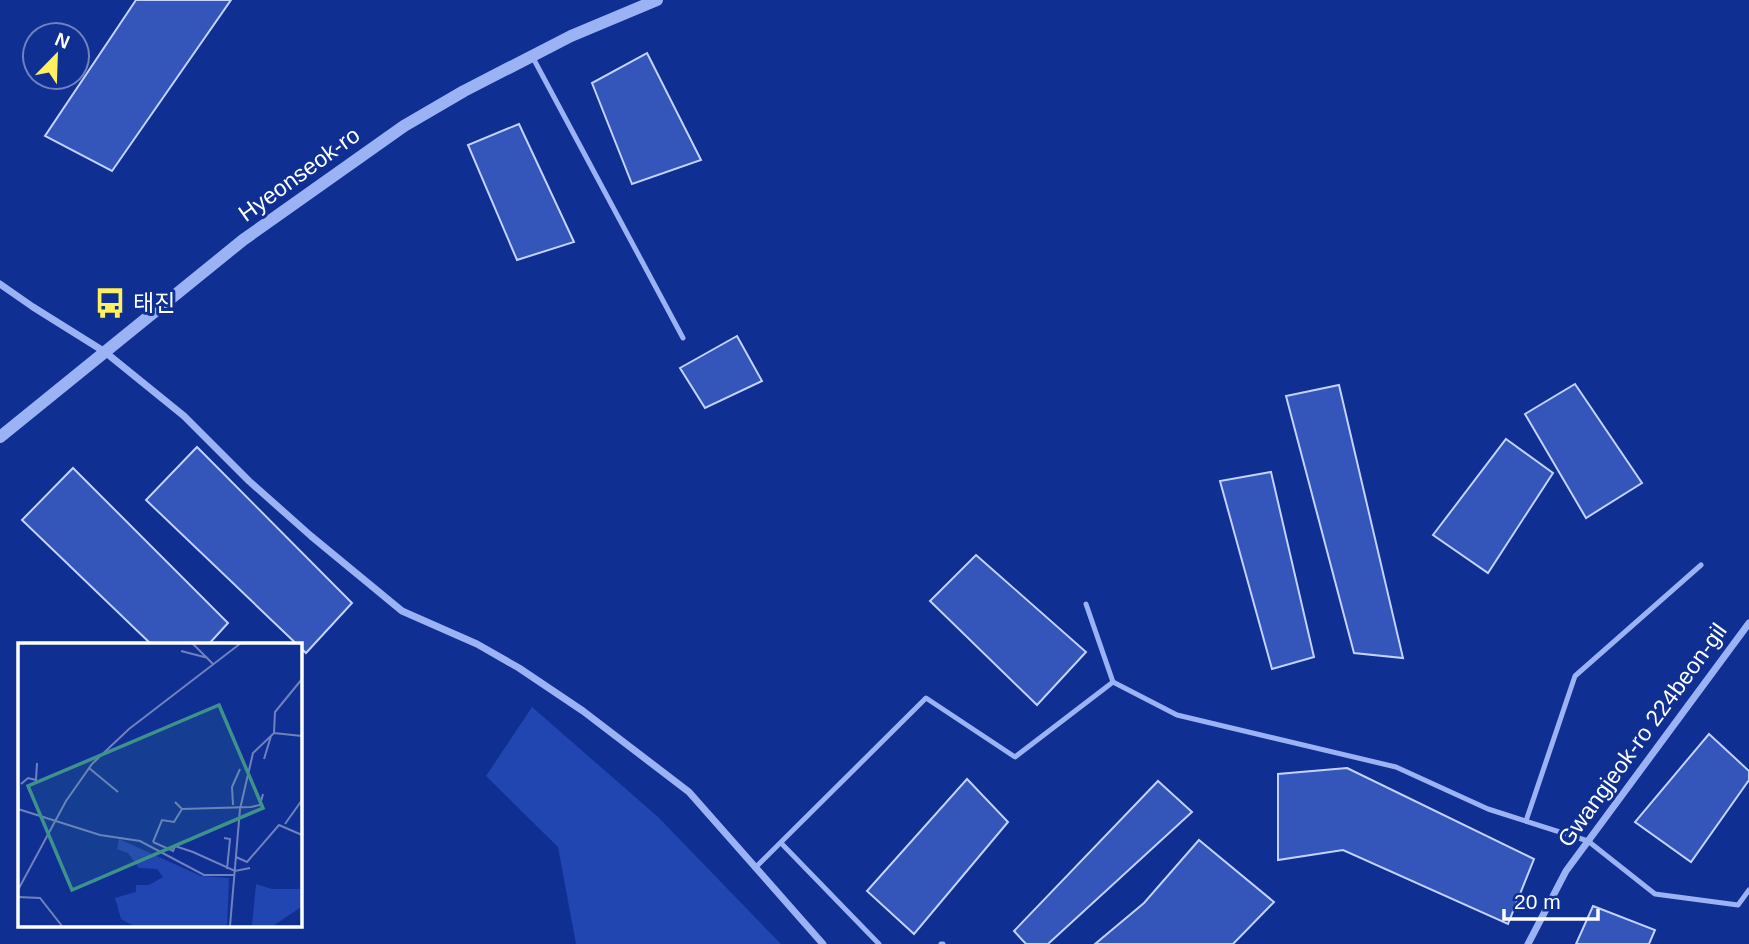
<svg xmlns="http://www.w3.org/2000/svg" width="1749" height="944" font-family="Helvetica,'Noto Sans KR',sans-serif">
  <style>
    .green { fill: #2146b2 }
    .building { fill: #3456ba; stroke: #c3d2fe; stroke-width: 2 }
    .lines { fill: none; stroke-linecap: round; stroke-linejoin: round }
    .service { stroke: #9bb2f4; stroke-width: 5 }
    .minor { stroke: #9bb2f4; stroke-width: 7 }
    .tertiary { stroke: #9bb2f4; stroke-width: 12 }
    .labels { text-anchor: middle; stroke-width: 6; stroke-linejoin: round; paint-order: stroke }
    .street-label { font-size: 23px; fill: #fff; stroke: #0f2f93 }
    .poi-label { font-size: 23px; fill: #fff; stroke: #0f2f93; text-anchor: start }
    .inset-road { fill: none; stroke: #6f82be; stroke-width: 2 }
    .view { fill: #3f918b; fill-opacity: 0.15; stroke: #3f918b; stroke-width: 3.5 }
    .inset-edge { fill: none; stroke: #fff; stroke-width: 3.5 }
  </style>
  <rect width="100%" height="100%" fill="#0f2f93"/>
  <!-- green -->
  <path class="green" d="M532,707L658,817L781,944H576L558,847L486,776Z"/>
  <!-- building -->
  <g class="building">
    <path d="M136,0H231L112,171L45,136Z"/>
    <path d="M647,53L701,160L632,184L592,83Z"/>
    <path d="M519,124L574,242L517,260L468,145Z"/>
    <path d="M737,336L762,381L705,408L680,368Z"/>
    <path d="M1575,384L1642,483L1586,518L1525,414Z"/>
    <path d="M1339,385L1403,658L1354,653L1286,396Z"/>
    <path d="M1506,439L1553,473L1488,573L1433,535Z"/>
    <path d="M197,447L352,603L306,653L146,500Z"/>
    <path d="M73,468L228,623L208,645H152L22,520Z"/>
    <path d="M1271,472L1314,657L1272,669L1220,481Z"/>
    <path d="M976,555L1086,652L1037,705L930,601Z"/>
    <path d="M1709,734L1749,771V780L1691,862L1635,822Z"/>
    <path d="M1347,768L1534,859L1508,924L1343,850L1278,860V774Z"/>
    <path d="M967,779L1008,822L914,934L867,891Z"/>
    <path d="M1158,781L1192,812L1048,944H1026L1014,931Z"/>
    <path d="M1199,840L1274,902L1233,944H1095L1144,903Z"/>
    <path d="M1593,906L1655,930L1649,944H1576Z"/>
  </g>
  <g class="lines">
    <!-- service -->
    <g class="service">
      <path d="M532,56L683,338"/>
      <path d="M1113,682L1177,715L1396,767L1488,809L1588,841L1655,894L1738,905L1749,890"/>
      <path d="M1526,821L1575,676L1701,565"/>
      <path d="M781,843L879,944"/>
      <path d="M755,868L926,698L1015,757L1113,682L1086,604"/>
      <path d="M941,944H943"/>
    </g>
    <!-- minor -->
    <g class="minor">
      <path d="M0,284L33,307L105,352L184,416L249,481L311,536L402,611L477,644L519,668L583,711L689,792L823,944"/>
      <path d="M1528,944L1566,871L1749,623"/>
    </g>
    <!-- tertiary -->
    <path class="tertiary" d="M0,437L243,240L404,126L464,91L571,36L657,0"/>
  </g>
  <!-- icons -->
  <defs>
    <symbol id="bus-bare" viewBox="-9 -9 18 18"><path d="M-5-6H5V4H4V6H2V4H-2V6H-4V4H-5ZM-3.5-4V0h7V-4ZM-3.5 1.2v1.5H-2V1.2ZM2 1.2v1.5H3.5V1.2Z" fill="#fff05e" stroke="#0f2f93" stroke-width="2.5" paint-order="stroke"/></symbol>
  </defs>
  <g fill-rule="evenodd">
    <use href="#bus-bare" x="88" y="281" width="44" height="44"/>
  </g>
  <g class="labels">
    <!-- street labels -->
    <g class="street-label">
      <text transform="translate(299 174) rotate(-36)" y="8">Hyeonseok-ro</text>
      <text transform="translate(1642 735) rotate(-54)" y="8">Gwangjeok-ro 224beon-gil</text>
    </g>
    <!-- poi labels -->
    <g class="poi-label">
      <text x="133" y="311">태진</text>
    </g>
  </g>
  <!-- overview -->
  <g transform="translate(18 643)">
    <rect width="284" height="284" fill="#0f2f93"/>
    <path d="M101,196L183,233L211,235L209,283H115L103,276L97,255L118,249V242H131L145,234L139,226L121,225L110,210L99,206ZM238,241L254,246H283V264L255,283H234Z" fill="#2146b2"/>
    <path class="inset-road" d="M174,0L195,21M163,8L190,15M256,90L284,93M246,116L253,93M71,125L100,149M0,139L1,166M3,141L10,135L18,137L19,120M215,162L214,144L222,126M0,166L82,192L122,198L186,232H216M164,166L233,164L242,162L245,151M267,181L284,157M206,195L212,196L209,226M135,199L155,208L157,203L175,209L217,228L232,225M135,199L144,177L156,179L164,166L157,159M218,214L229,219L261,182L284,192M0,247L48,158L74,121L111,86L223,0M0,254L22,255L44,283M212,283L222,166L235,110L256,90L257,69L284,36"/>
    <path class="view" d="M201,62L245,165L54,247L10,143Z"/>
    <rect width="284" height="284" class="inset-edge"/>
  </g>
  <!-- north arrow -->
  <g transform="translate(56 56) rotate(23)"><circle r="33" fill="#0f2f93" stroke="#6f82be" stroke-width="2"/>
  <path d="M0-5L12 26L0 18L-12 26Z" fill="#fff05e"/>
  <text y="-10" font-size="19" font-weight="bold" text-anchor="middle" fill="#ffffff">N</text>
  </g>
  <!-- scale -->
  <path d="M1504 909v10h94v-10" fill="none" stroke="#ffffff" stroke-width="3.5"/>
  <text x="1514" y="909" font-size="21" fill="#ffffff" stroke="#0f2f93" stroke-width="5" paint-order="stroke">20 m</text>
</svg>
